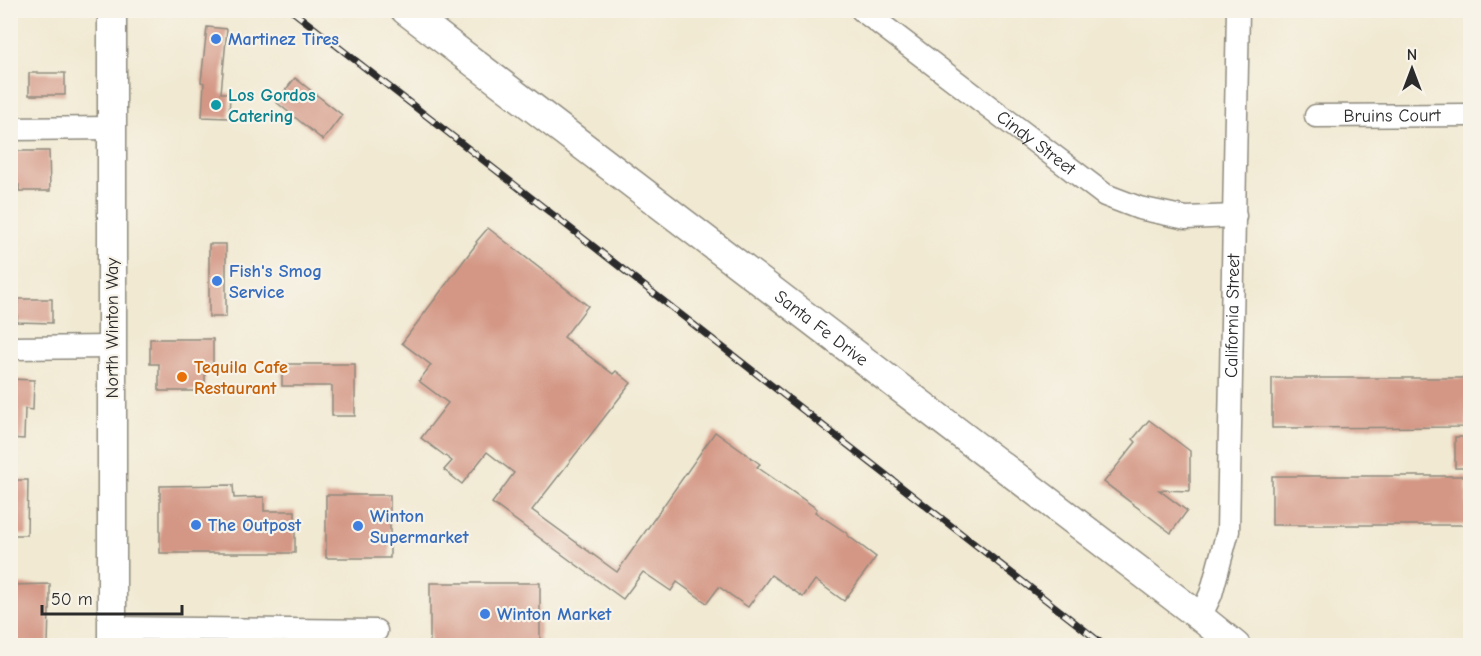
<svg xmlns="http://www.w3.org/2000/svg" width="1481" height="656" font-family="'Comic Neue',sans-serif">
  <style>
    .building { fill: #d49785 }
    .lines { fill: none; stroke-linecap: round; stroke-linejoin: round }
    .minor-casing { stroke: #8e8a7e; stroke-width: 25 }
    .major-casing { stroke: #8e8a7e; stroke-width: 31 }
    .minor { stroke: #fff; stroke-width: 22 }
    .major { stroke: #fff; stroke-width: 28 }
    .rail-casing { stroke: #2b2b2b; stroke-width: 7 }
    .rail { stroke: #f7f3e8; stroke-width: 4.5; stroke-dasharray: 14; stroke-linecap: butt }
    .shop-dot { fill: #3f7fe0; stroke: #f7f3e8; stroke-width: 2 }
    .culture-dot { fill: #0f9aa8; stroke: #f7f3e8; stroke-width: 2 }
    .food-dot { fill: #e8710a; stroke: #f7f3e8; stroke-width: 2 }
    .labels { text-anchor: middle; stroke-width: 4.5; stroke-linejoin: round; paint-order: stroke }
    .shop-label { font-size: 18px; font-weight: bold; fill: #366cbe; stroke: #f7f3e8; text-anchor: start }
    .culture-label { font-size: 18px; font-weight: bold; fill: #0d838f; stroke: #f7f3e8; text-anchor: start }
    .street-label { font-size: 18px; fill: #2b2b2b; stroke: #f7f3e8 }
    .food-label { font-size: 18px; font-weight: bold; fill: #c56008; stroke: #f7f3e8; text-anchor: start }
  </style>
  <rect width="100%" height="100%" fill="#f7f3e8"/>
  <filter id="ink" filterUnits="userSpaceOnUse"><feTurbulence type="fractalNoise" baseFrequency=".0167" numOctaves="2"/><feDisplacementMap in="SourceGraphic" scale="12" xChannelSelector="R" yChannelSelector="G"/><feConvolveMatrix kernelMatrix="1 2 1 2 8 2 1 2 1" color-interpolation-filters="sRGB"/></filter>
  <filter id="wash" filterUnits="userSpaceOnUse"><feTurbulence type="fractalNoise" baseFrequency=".008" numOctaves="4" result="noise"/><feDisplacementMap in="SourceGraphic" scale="24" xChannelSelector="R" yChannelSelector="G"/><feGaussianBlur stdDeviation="1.35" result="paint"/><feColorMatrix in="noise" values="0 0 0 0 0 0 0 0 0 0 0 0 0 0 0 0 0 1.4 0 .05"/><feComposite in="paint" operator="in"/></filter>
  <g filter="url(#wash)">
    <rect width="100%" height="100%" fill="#f1e9d2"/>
    <g id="blocks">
      <!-- building -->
      <g class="building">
        <path d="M207,27L227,29L221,93H230L229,118L202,117L204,83L201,82Z"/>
        <rect x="29" y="73" width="36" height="22"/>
        <path d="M295,78L342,115L323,140L276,102Z"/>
        <path d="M10,151H49L50,191H19V185H10Z"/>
        <path d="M488,228L588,306L564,337L613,374L616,371L631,383L532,510L617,572L715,432L760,464L757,467L817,509L815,512L848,534L847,535L876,557L844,601L815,580L803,597L771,575L748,607L719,587L707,603L677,582L671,591L643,572L623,599L492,503L514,473L487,452L462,484L444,470L452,461L421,438L448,403L419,381L431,365L402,343L477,243L476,242Z"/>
        <rect x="209" y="244" width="17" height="73"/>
        <path d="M18,299H52V323L17,322Z"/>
        <path d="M150,339H213V364H205V391H159V364H150Z"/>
        <path d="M282,364H355V416H332V386H282Z"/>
        <path d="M1272,378H1467V427L1272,428Z"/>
        <path d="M10,379L34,380L33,410L25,409L24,439L10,438Z"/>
        <path d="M1149,420L1190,451V491L1159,490L1187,511L1171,533L1104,482L1136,442L1133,439Z"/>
        <rect x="1455" y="437" width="15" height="31"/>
        <rect x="1272" y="476" width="195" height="49"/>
        <path d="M10,480H28L27,535H10Z"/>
        <path d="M233,485L234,498L264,497V511H295V553H160V486Z"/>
        <rect x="326" y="495" width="64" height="63"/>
        <rect x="430" y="583" width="110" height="62"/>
        <path d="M50,584V610H49L48,645H10V585Z"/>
      </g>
    </g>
  </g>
  <g filter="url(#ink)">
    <use href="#blocks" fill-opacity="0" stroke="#8e8a7e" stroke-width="1.5"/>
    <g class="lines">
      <defs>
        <g id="minor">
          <path id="s1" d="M862,10L1105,195L1139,208L1186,218L1235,216"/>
          <path id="s2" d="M1316,116L1470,115"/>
          <path d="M10,129L112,128"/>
          <path d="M10,348L112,347"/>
          <path id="s3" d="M1200,617L1211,594L1228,531L1238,10"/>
          <path d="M112,628L376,631"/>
        </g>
        <g id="major">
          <path id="s4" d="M405,10L1200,617L1236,646"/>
          <path d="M112,646V10"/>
        </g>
      </defs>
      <!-- minor casing -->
      <use href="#minor" class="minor-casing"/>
      <!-- major casing -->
      <use href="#major" class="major-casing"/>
      <!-- minor -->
      <use href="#minor" class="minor"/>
      <!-- major -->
      <use href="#major" class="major"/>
      <defs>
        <path id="rail" d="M291,10L1105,646"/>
      </defs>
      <!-- rail casing -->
      <use href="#rail" class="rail-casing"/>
      <!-- rail -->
      <use href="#rail" class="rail"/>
    </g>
  </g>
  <!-- markers -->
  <g class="shop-dot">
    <circle cx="216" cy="39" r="6"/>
    <circle cx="217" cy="281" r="6"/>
    <circle cx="196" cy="525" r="6"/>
    <circle cx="358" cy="526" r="6"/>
    <circle cx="485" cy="614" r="6"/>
  </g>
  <circle class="culture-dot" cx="216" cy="105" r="6"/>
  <circle class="food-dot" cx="182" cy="377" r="6"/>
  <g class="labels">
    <!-- shop labels -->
    <g class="shop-label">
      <text x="228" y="45">Martinez Tires</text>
      <text x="229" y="277">Fish's Smog<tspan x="229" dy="21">Service</tspan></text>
      <text x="370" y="522">Winton<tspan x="370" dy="21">Supermarket</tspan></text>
      <text x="208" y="531">The Outpost</text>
      <text x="497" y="620">Winton Market</text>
    </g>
    <!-- culture labels -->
    <g class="culture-label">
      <text x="228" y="101">Los Gordos<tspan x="228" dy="21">Catering</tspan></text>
    </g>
    <!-- street labels -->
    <g class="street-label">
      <text dy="6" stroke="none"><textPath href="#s2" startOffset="76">Bruins Court</textPath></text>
      <text dy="6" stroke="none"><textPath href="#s1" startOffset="219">Cindy Street</textPath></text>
      <text dy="6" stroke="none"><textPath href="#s3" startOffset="306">California Street</textPath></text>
      <text dy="6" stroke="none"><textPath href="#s4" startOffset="524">Santa Fe Drive</textPath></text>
      <text transform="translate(112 328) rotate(-90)" y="6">North Winton Way</text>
    </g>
    <!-- food labels -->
    <g class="food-label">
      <text x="194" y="373">Tequila Cafe<tspan x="194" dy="21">Restaurant</tspan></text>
    </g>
  </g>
  <!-- margin -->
  <rect width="1481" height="656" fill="none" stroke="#f7f3e8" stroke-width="36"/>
  <!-- north arrow -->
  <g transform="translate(1412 69)" stroke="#f7f3e8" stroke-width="4.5" paint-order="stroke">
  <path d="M0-4.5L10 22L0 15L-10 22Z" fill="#2b2b2b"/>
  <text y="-9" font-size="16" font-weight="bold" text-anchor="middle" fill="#2b2b2b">N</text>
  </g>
  <!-- scale -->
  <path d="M42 605v9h140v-9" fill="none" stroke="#2b2b2b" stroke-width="3"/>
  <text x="51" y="605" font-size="18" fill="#2b2b2b" stroke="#f7f3e8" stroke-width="4.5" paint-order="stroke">50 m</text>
</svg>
